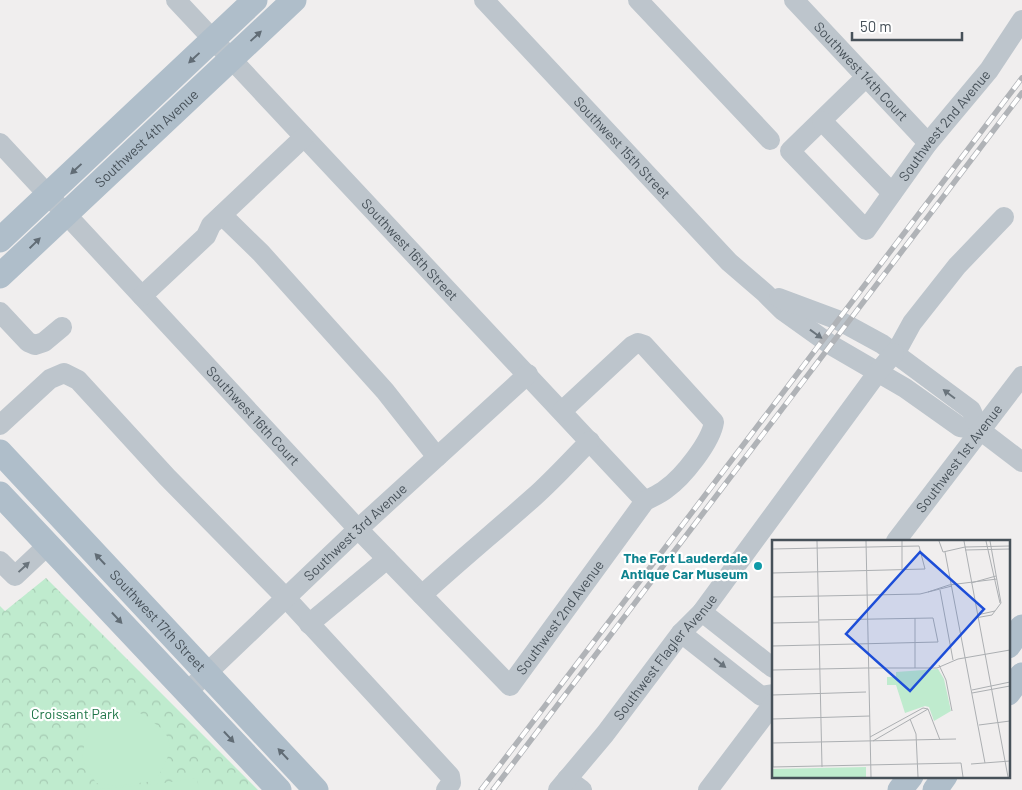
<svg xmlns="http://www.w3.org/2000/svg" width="1022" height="790" font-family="Barlow,sans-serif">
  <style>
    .park { fill: url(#park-crowns) }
    .garden { fill: #bfebce }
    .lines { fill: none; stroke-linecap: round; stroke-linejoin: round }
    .minor { stroke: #bdc5cc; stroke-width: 20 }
    .major { stroke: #afbeca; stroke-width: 25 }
    .rail-casing { stroke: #b0b3b7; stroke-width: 5.5 }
    .rail { stroke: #fff; stroke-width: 4; stroke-dasharray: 11; stroke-linecap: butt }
    .oneway { fill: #616c75 }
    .oneway2 { fill: #6a747c }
    .culture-dot { fill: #0f9aa8; stroke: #fff; stroke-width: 2 }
    .labels { text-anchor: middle; stroke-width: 4.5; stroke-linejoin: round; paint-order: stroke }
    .street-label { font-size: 14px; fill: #475159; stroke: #fff }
    .culture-label { font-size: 14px; font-weight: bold; fill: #0d838f; stroke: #fff; text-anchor: end }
    .park-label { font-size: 14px; fill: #1e7547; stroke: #fff }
    .inset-road { fill: none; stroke: #acafb2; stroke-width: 1 }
    .view { fill: #1d4ed8; fill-opacity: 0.15; stroke: #1d4ed8; stroke-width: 2.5 }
    .inset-edge { fill: none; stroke: #475159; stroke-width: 2.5 }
  </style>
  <defs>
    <pattern id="park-crowns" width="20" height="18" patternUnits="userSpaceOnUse" patternTransform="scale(1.25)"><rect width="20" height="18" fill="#bfebce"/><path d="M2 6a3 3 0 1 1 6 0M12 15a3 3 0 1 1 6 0" fill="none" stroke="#a6cbb3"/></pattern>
  </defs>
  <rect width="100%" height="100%" fill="#f0eeee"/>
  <!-- park -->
  <path class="park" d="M46,578L258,790H0V606L5,611Z"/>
  <!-- garden -->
  <g class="garden">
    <path d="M126,707C136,710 142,714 150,720C155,724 162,728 165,733C176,748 164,769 154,781L116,786L96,783C92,776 85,768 83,760C80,743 98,719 111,710C115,708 121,707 126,707Z"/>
    <path d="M197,778L199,790H89L157,784Z"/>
  </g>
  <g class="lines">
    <!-- minor -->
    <g class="minor">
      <path id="s1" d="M176,0L645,501"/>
      <path id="s2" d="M484,0L729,262L765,293L782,310L831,345L905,388L960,427L980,430L1022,462"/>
      <path d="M638,0L770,140"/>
      <path id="s3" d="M794,0L928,143"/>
      <path id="s4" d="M865,78L790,151L866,230L928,143L989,70L1022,20"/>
      <path d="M822,121L892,193"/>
      <path id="s5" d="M0,143L358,529L510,686L645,501C652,497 660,494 666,489C683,477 711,442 714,422L644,345L638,343L632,346L562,411"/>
      <path d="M222,215L261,253L385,391L437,457"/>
      <path d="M142,296L206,236L211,225L304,137"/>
      <path d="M779,298L838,320L882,344L971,410L980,430"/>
      <path d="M0,312L28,342L35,345L44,342L62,327"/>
      <path d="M895,354L912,323L957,266L1004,217"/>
      <path d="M0,425L50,379L64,373L78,380L167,477L286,598L450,776L451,783L446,790"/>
      <path id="s6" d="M896,541L1022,376"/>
      <path d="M0,561L15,576L48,545"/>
      <path d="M422,595C459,561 498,529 535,496C554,479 572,459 590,441"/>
      <path d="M702,612L773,668"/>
      <path d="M309,624L387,559"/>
      <path d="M681,633L761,696L773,694"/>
      <path id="s7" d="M187,692L358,529L528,374"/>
      <path d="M567,779L582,790"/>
      <path id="s8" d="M558,790L605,734L681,633L702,612L878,372L894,353"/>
      <path d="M708,790L773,704"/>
    </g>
    <!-- major -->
    <g class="major">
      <path d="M0,240L255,0"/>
      <path id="s9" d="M0,276L294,0"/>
      <path id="s10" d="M0,452L316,790"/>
      <path d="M0,494L279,790"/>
      <path d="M1008,646L1022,627"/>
      <path d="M1008,693L1022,675"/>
      <path d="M900,790L911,776"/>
      <path d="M935,790L945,776"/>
    </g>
    <defs>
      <g id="rail">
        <path d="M481,790L1022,78"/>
        <path d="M493,790L1022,93"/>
      </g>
    </defs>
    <!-- rail casing -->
    <use href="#rail" class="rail-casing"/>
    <!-- rail -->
    <use href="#rail" class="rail"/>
  </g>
  <!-- one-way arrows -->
  <defs><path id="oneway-solid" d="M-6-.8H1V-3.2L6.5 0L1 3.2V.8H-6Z" transform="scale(1.25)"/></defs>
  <g class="oneway">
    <use href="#oneway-solid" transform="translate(256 36) rotate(-43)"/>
    <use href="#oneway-solid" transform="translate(194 58) rotate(137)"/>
    <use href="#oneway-solid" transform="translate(76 169) rotate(137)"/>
    <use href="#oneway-solid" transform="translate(35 243) rotate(-44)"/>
    <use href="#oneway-solid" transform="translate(100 559) rotate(-133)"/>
    <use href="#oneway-solid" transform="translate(117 618) rotate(47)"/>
    <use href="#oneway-solid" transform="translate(229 737) rotate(47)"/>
    <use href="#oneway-solid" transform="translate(283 754) rotate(-133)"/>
  </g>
  <g class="oneway2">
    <use href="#oneway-solid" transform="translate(816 334) rotate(36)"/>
    <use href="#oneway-solid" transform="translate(949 394) rotate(-143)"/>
    <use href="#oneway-solid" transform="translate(24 567) rotate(-43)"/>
    <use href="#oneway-solid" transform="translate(720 663) rotate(38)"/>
  </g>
  <!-- markers -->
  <circle class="culture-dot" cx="758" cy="566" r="5"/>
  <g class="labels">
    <!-- street labels -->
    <g class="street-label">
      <text dy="5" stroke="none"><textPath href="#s3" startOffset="98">Southwest 14th Court</textPath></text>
      <text dy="5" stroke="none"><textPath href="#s4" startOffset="345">Southwest 2nd Avenue</textPath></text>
      <text dy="5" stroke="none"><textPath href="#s9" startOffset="201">Southwest 4th Avenue</textPath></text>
      <text dy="5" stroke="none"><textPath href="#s2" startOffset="202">Southwest 15th Street</textPath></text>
      <text dy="5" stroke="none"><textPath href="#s1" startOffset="342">Southwest 16th Street</textPath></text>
      <text dy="5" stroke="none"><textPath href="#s5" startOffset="372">Southwest 16th Court</textPath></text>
      <text dy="5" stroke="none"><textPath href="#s6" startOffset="104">Southwest 1st Avenue</textPath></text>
      <text dy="5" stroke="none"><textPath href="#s7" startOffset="232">Southwest 3rd Avenue</textPath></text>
      <text dy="5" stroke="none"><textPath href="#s5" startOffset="830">Southwest 2nd Avenue</textPath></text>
      <text dy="5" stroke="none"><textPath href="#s10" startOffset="231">Southwest 17th Street</textPath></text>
      <text dy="5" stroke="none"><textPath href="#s8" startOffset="171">Southwest Flagler Avenue</textPath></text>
    </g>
    <!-- culture labels -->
    <g class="culture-label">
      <text x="748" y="563">The Fort Lauderdale<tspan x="748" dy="16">Antique Car Museum</tspan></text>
    </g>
    <!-- park labels -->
    <g class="park-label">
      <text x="75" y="719">Croissant Park</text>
    </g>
  </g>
  <!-- overview -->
  <g transform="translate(772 540)">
    <rect width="238" height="238" fill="#f0eeee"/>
    <path d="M94,227V237H0V229Z" fill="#bfebce"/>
    <path d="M166,129L172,139L179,171L162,181L157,167L153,166L133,173L124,145H115V137H124V132Z" fill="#bfebce"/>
    <path d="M145,133L148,137L151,134L157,138L148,150L140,139V134Z" fill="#bfebce"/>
    <path class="inset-road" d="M45,1L50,227M94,1L99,237M130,1V30M167,1L171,12L193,7L238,6M192,1L236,237M214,1L228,63M0,9L147,6L153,29L0,33M193,10L238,9M173,12L213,223M199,43L224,36M168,50L181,120M156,52L177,45L225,39M0,57L148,54L180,46M205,75L223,71M143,78V128M203,78L220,75L229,63L218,1M0,83L46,82M0,106L166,102L161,78L47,80M167,125L174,140L180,171M94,128H165L186,119L238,110M0,130L94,128M0,131L1,227M200,150L238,142M200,153L238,146M0,155L94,152M156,169L168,200M0,179L98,176M138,179L144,194L146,237M207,185L238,181M98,197L151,168L156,169M101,201L156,169M0,203L184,199M199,224L238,221M0,227L189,223L191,237"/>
    <path class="view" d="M148,12L212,69L138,151L74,94Z"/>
    <rect width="238" height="238" class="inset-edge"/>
  </g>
  <!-- scale -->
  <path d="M852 32v8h110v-8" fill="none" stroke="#475159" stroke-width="2.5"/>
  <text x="860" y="32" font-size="15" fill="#475159" stroke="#ffffff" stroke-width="4" paint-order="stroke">50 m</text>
</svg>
